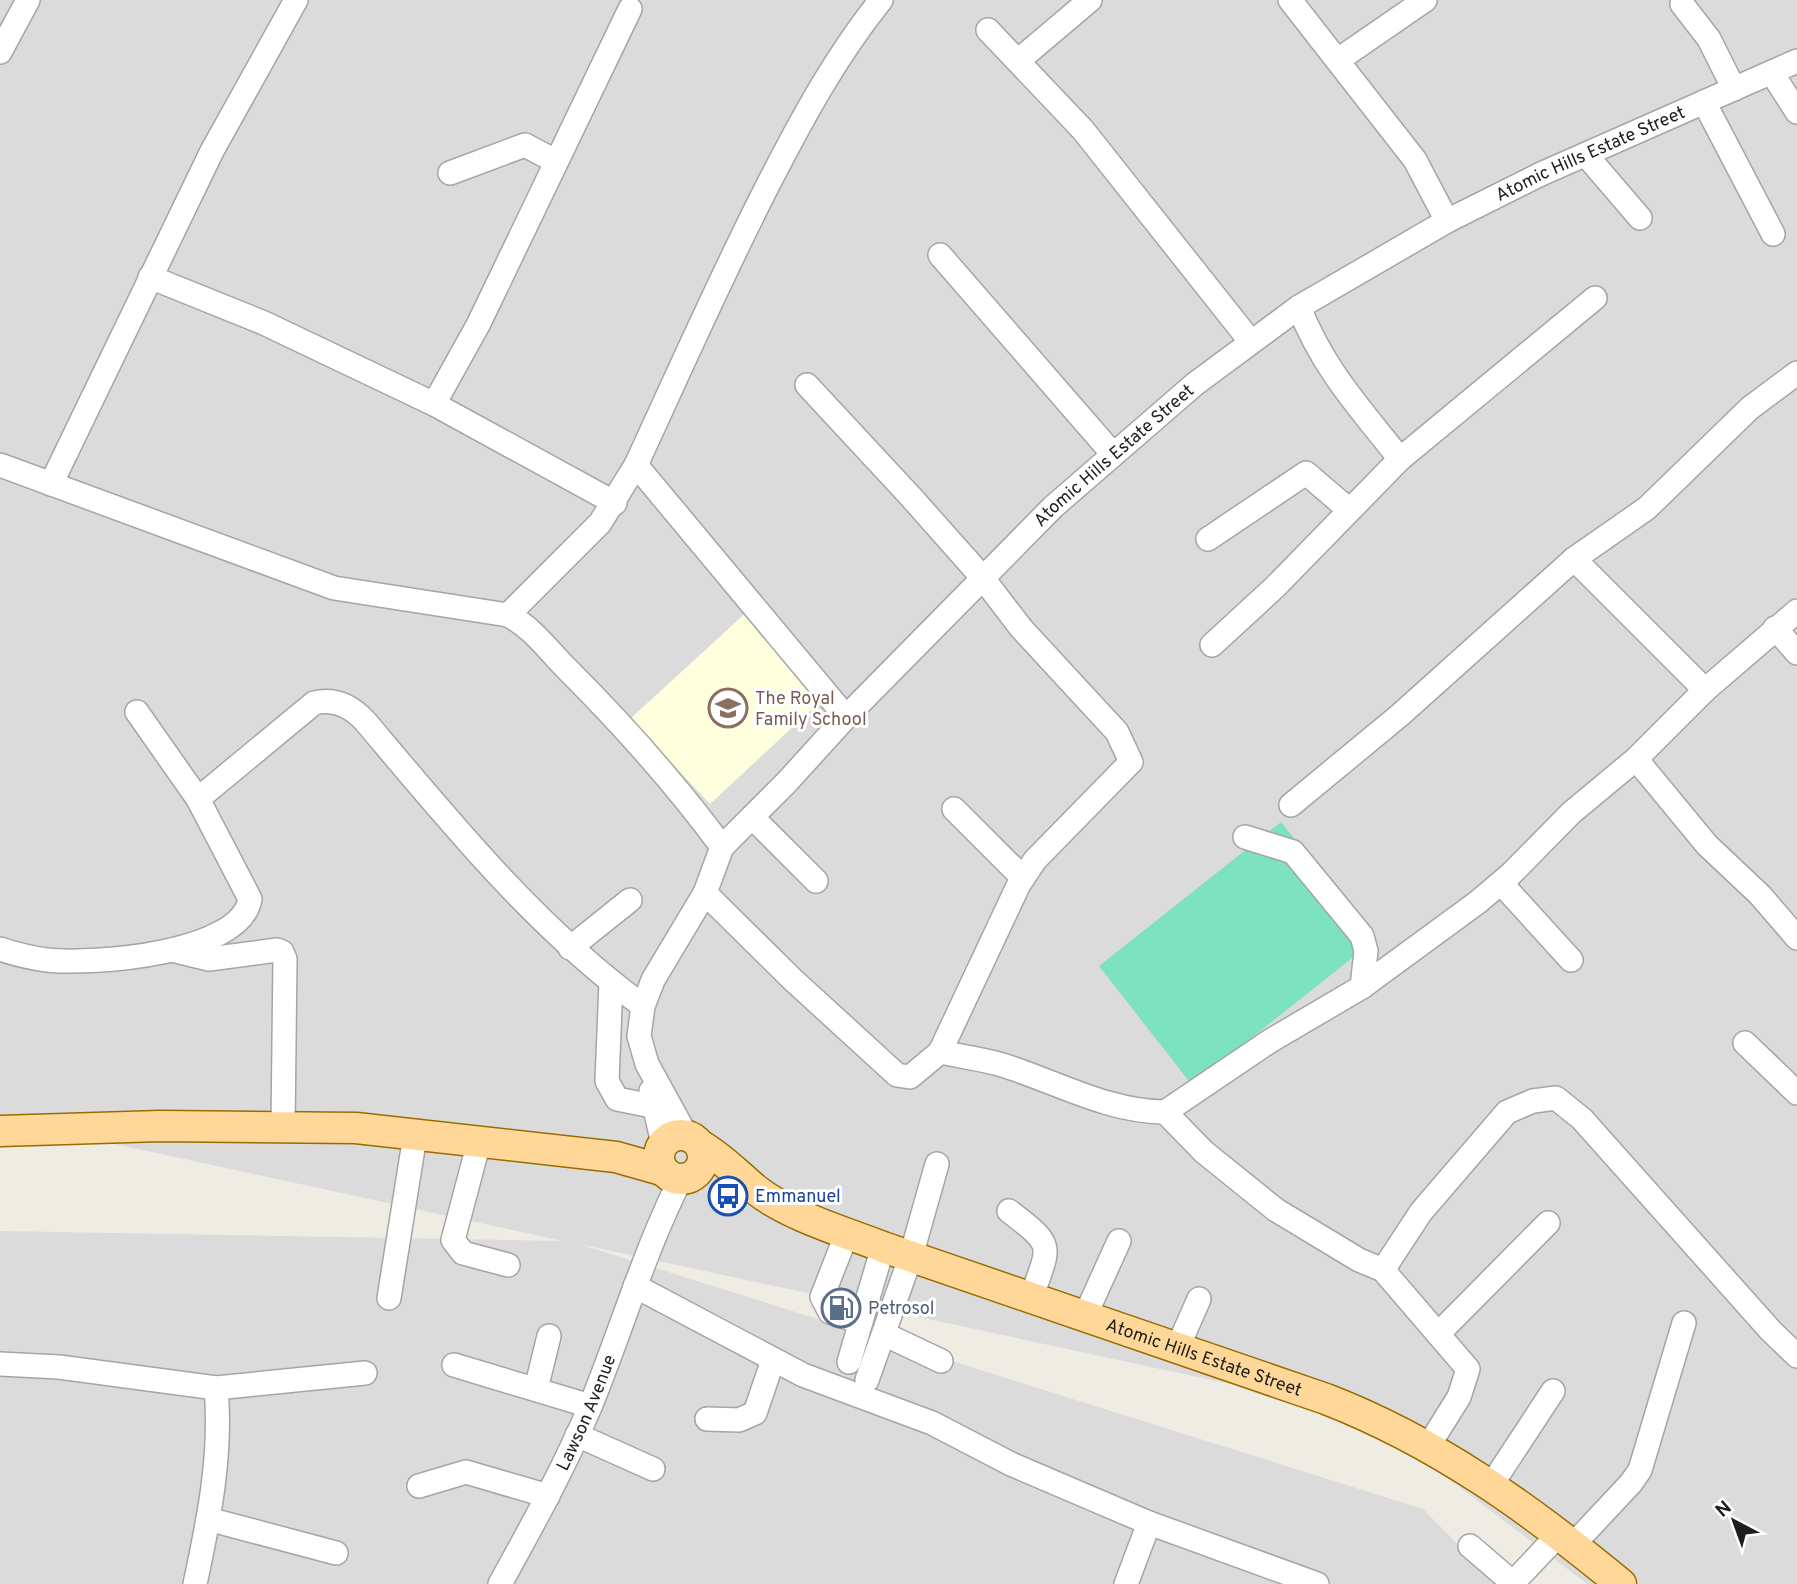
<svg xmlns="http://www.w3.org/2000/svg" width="1797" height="1584" font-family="Overpass,sans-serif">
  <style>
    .residential { fill: #dcdbdb }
    .education { fill: #fdffdd }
    .pitch { fill: #7de2c0 }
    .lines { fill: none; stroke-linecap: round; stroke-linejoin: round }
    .minor-casing { stroke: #a5a5a5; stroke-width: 26 }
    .major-casing { stroke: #986d00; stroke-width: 33 }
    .minor { stroke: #fff; stroke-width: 23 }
    .major { stroke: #ffd899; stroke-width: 30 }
    .labels { text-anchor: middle; stroke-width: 6; stroke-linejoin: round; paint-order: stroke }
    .street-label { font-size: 18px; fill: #1e1e1e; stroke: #fff }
    .education-label { font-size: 18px; fill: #785e54; stroke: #fff; text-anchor: start }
    .transit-label { font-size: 18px; fill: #164399; stroke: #fff; text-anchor: start }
    .service-label { font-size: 18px; fill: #4e5e75; stroke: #fff; text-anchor: start }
  </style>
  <rect width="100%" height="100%" fill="#efece3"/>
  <!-- residential -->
  <path class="residential" d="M0,0H1797V1584H1587L1361,1412L579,1244L1423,1509L1497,1584H0V1231L563,1241L41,1128L0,1129Z"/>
  <!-- education -->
  <path class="education" d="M749,610L825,697L710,804L630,719Z"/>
  <!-- pitch -->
  <path class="pitch" d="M1281,822L1375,940L1192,1085L1099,966Z"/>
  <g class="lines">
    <defs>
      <g id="minor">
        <path d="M1290,0L1415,160L1447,221"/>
        <path d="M1682,4L1709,39L1734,89"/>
        <path d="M988,30L1083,130L1251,342"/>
        <path d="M0,52L28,0"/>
        <path d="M1019,60L1090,0"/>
        <path d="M1338,60L1425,0"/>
        <path d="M1772,73L1797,112"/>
        <path d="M1704,102L1773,234"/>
        <path d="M1586,155L1640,218"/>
        <path d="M450,173L525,145L555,161"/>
        <path d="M940,255L1112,453"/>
        <path d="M150,277L264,323L434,404L615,503"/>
        <path d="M1299,307C1323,369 1360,408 1400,459"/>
        <path d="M807,385L911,497L982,577L1021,628L1117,732L1131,762L1035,860L1019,884L940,1052"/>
        <path d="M434,404L478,325L630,9"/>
        <path d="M0,465L334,588L508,615C533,628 547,649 567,669C623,725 675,783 722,847"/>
        <path d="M636,465L846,717"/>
        <path d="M51,484L212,151L296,0"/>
        <path d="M1208,539L1306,473L1348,509"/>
        <path d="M1574,559L1705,690"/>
        <path d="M508,615L600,523L636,465C680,370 722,274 770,181C803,117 836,56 881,0"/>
        <path d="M1775,628L1797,653"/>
        <path d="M1212,645L1275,587L1400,459L1595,298"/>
        <path d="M1636,759L1707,845L1760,895L1797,938"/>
        <path d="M198,799L314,703C334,698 351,706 365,721C450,822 536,928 643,1006"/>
        <path d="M1291,805L1400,715L1574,559L1647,508L1750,408L1797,373"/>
        <path d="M954,809L1023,878"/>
        <path d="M752,817L816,881"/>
        <path d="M1245,837L1293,852L1362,936L1366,951L1362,987"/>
        <path d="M1501,883L1571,960"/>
        <path d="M705,893L792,979L897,1075L910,1077L940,1052C960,1056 980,1059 999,1064C1053,1080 1107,1112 1165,1112L1270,1041L1362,987L1478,902L1511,874L1571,813L1636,759L1705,690L1797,611"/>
        <path d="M570,948L630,900"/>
        <path d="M0,949C15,954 31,958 47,960C93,965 241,954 250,899L198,799L137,712"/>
        <path d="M172,950L209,959L277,950L282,952L285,959L283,1127"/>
        <path d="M611,982L607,1081L617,1099L652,1106"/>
        <path d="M1745,1043L1797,1093"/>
        <path d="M651,1091L663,1144"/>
        <path d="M1165,1112L1204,1152L1276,1210L1359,1260L1383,1270L1468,1369L1459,1397L1429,1445"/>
        <path id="s1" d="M686,1135L647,1064L639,1036L643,1006L653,980L705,893L722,847L786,783L846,717L1053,507L1195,384L1299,307L1447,221L1541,174L1797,61"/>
        <path d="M479,1142L453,1240L463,1253L508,1265"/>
        <path d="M1009,1211C1056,1247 1050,1244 1031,1298"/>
        <path d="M847,1233L822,1297L830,1312L861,1322"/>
        <path d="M1383,1270L1421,1212L1507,1112L1533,1101L1556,1098L1582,1119L1771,1331L1797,1356"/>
        <path d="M635,1286L803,1375L932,1423L1011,1464L1149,1523L1317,1584"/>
        <path d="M389,1298L415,1136"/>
        <path d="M1085,1316L1119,1241"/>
        <path d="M884,1334L941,1361"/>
        <path d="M1438,1334L1548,1223"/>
        <path d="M1177,1349L1199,1299"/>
        <path d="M849,1362L883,1247"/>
        <path d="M0,1364L59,1367L216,1388L365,1373"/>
        <path d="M454,1365L590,1406"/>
        <path d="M867,1380L911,1256L937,1164"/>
        <path d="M536,1389L549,1336"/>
        <path d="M707,1419L739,1420L755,1413L773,1360"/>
        <path d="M577,1435L653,1469"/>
        <path d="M1492,1484L1553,1391"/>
        <path d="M419,1486L466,1472L548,1496"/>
        <path d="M208,1519L336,1553"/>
        <path d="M1573,1545L1631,1483L1640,1470L1684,1323"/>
        <path d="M1470,1546L1513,1583"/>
        <path d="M195,1584C209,1519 222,1454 216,1388"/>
        <path id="s2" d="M500,1584C532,1526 564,1468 590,1407C621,1331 644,1252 681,1178"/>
        <path d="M1126,1584L1149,1523"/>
        <path d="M1512,1584L1559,1534"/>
      </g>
      <g id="major">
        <path d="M0,1131L160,1126L356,1128L616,1157L662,1170"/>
        <circle cx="681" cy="1157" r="22"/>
        <path id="s3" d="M700,1145C721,1157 736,1173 755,1189C787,1215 844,1232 883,1247L1326,1399C1437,1442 1530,1509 1621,1584"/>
      </g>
    </defs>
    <!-- minor casing -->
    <use href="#minor" class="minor-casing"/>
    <!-- major casing -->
    <use href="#major" class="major-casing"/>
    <!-- minor -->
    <use href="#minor" class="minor"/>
    <!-- major -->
    <use href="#major" class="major"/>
  </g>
  <!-- icons -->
  <defs>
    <symbol id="school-ring" viewBox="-11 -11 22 22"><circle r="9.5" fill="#fff" stroke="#8d6e63" stroke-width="1.5"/><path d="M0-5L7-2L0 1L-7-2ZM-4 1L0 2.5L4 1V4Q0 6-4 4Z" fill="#8d6e63"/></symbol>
    <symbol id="bus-ring" viewBox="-11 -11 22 22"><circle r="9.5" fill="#fff" stroke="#1a4fb4" stroke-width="1.5"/><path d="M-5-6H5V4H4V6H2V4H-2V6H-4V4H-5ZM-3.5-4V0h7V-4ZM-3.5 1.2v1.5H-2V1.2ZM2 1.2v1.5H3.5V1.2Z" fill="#1a4fb4"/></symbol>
    <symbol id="fuel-ring" viewBox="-11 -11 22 22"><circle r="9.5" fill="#fff" stroke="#5c6f8a" stroke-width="1.5"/><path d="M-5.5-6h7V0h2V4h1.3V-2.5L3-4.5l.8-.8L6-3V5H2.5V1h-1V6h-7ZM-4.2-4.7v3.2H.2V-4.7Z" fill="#5c6f8a"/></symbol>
  </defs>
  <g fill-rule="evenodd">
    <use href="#school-ring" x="706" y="686" width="44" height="44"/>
    <use href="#bus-ring" x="706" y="1174" width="44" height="44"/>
    <use href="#fuel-ring" x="819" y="1286" width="44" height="44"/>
  </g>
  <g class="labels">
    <!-- street labels -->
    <g class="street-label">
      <text dy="6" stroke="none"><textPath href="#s1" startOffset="1440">Atomic Hills Estate Street</textPath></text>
      <text dy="6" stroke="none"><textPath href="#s1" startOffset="873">Atomic Hills Estate Street</textPath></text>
      <text dy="6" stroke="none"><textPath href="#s3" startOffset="551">Atomic Hills Estate Street</textPath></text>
      <text dy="6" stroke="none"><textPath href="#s2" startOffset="192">Lawson Avenue</textPath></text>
    </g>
    <!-- education labels -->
    <g class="education-label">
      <text x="755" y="704">The Royal<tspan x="755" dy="21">Family School</tspan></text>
    </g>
    <!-- transit labels -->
    <g class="transit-label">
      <text x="755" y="1202">Emmanuel</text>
    </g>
    <!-- service labels -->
    <g class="service-label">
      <text x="868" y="1314">Petrosol</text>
    </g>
  </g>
  <!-- north arrow -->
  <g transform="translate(1734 1521) rotate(319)" stroke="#ffffff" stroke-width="5" paint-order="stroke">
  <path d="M0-5L12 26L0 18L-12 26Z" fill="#1e1e1e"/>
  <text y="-10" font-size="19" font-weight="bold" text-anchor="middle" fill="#1e1e1e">N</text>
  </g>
</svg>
